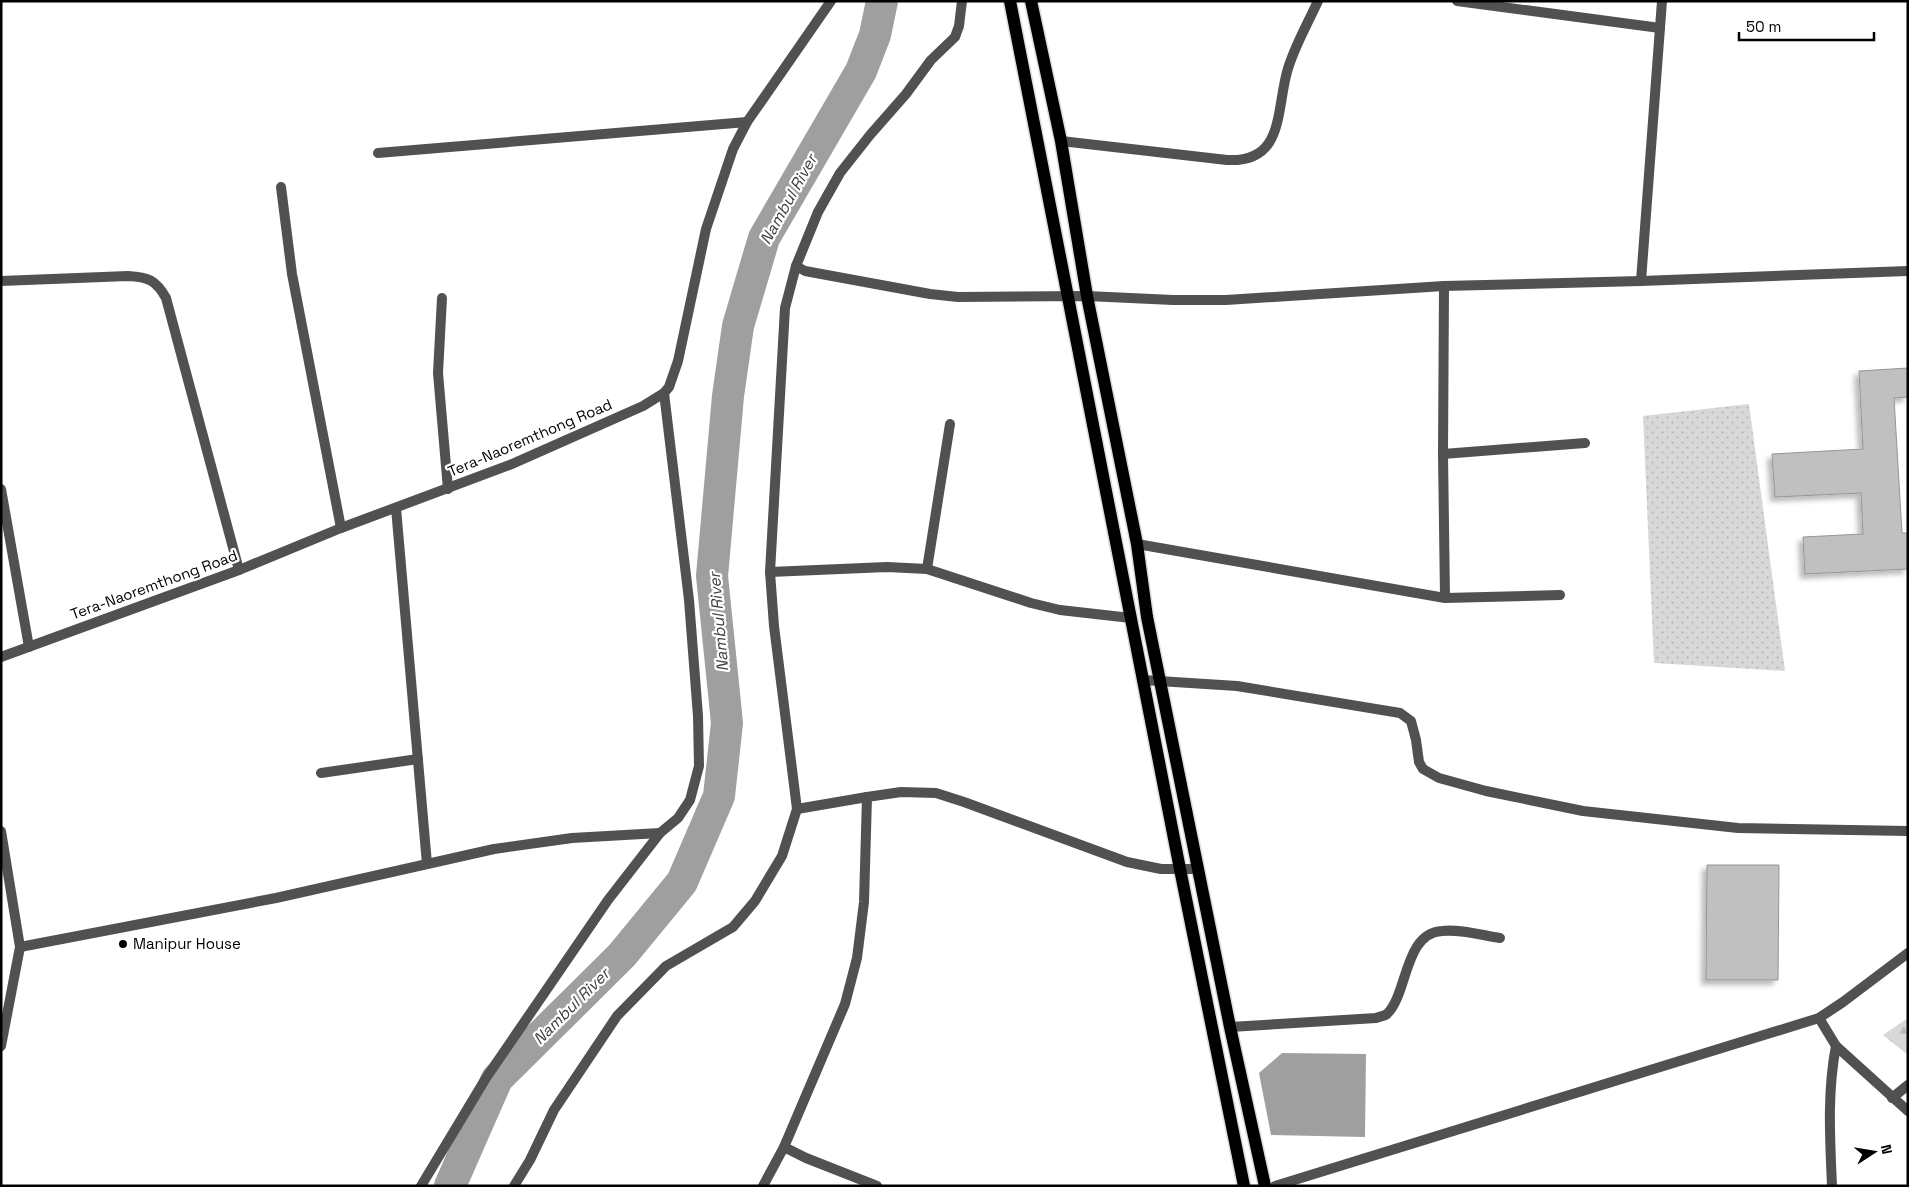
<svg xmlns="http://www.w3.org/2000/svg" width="1909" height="1187" font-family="'Space Grotesk',sans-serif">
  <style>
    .forest { fill: url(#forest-firs) }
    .park { fill: url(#park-dots) }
    .water { fill: #9f9f9f }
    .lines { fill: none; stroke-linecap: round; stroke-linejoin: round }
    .river { stroke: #9f9f9f; stroke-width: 32 }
    .building { fill: #c0c0c0; stroke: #959595; filter: url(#shadow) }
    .primary-casing { stroke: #dbdbdb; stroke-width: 15 }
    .service { stroke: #515151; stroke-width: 10 }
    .minor { stroke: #515151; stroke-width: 10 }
    .tertiary { stroke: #515151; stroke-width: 10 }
    .primary { stroke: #000; stroke-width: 12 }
    .poi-dot { fill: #000; stroke: #fff; stroke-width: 2 }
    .labels { text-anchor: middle; stroke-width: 4.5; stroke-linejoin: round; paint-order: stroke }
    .street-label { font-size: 15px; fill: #000; stroke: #fff }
    .poi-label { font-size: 15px; fill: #000; stroke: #fff; text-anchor: start }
    .water-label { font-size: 16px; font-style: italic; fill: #404040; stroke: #fff }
  </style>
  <defs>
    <pattern id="forest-firs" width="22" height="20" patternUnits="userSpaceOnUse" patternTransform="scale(1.25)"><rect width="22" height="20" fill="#d8d8d8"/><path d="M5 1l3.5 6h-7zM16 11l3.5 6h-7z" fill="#b8b8b8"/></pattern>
    <pattern id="park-dots" width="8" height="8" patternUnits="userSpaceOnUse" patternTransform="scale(1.25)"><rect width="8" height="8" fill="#d8d8d8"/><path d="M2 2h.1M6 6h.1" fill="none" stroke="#b8b8b8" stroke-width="1.8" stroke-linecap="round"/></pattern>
    <filter id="shadow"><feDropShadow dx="-4.5" dy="4.5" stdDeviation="2.5" flood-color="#0004"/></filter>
  </defs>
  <rect width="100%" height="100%" fill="#fff"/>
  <!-- forest -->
  <path class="forest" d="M1908,1018V1055L1883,1035Z"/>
  <!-- park -->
  <path class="park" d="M1749,404L1785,671L1654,663L1643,416Z"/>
  <!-- water -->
  <path class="water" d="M1282,1053L1366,1054L1365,1137L1271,1135L1259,1073Z"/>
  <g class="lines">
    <!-- river -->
    <path class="river" d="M450,1186L497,1079L622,955L682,882L719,796L727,723L712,576L728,396L738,326L764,238L861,71L875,35L882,1"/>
  </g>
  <!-- building -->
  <g class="building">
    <path d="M1908,368V397L1894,398L1902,533H1908V569L1805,574L1803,537L1863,534L1861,493L1775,497L1772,454L1863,449L1859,371Z"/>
    <path d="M1707,865H1779L1778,980H1706Z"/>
  </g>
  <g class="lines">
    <defs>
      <g id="primary">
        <path d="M1010,1L1180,869L1244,1186"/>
        <path d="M1031,1L1061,141L1087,296L1137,544L1147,617L1230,1027L1265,1186"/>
      </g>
    </defs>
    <!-- primary casing -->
    <use href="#primary" class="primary-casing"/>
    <!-- service -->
    <path class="service" d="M1892,1098L1908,1085"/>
    <!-- minor -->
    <g class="minor">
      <path d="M962,1L959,26L955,37L931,60L906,94L870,135L840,173L818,212L796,266L805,271L930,294L958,297L1087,296L1173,300H1226L1444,286L1641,281L1908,271"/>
      <path d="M1457,1L1660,28"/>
      <path d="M1061,141L1227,160C1284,163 1276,112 1287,72C1293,49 1308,23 1318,1"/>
      <path d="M378,153L747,122"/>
      <path d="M281,187L292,274L341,528"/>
      <path d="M796,266L785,308L770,572L774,626L797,809"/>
      <path d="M1,281L128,276C148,277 156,280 166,298L239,570"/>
      <path d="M1641,281L1662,1"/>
      <path d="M1444,286L1443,454L1445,598"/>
      <path d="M442,298L438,373L448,489"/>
      <path d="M1443,454L1585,443"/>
      <path d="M1,489L29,647"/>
      <path d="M396,508L427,864"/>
      <path d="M1137,544L1445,598L1560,595"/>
      <path d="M927,569L950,424"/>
      <path d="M770,572L887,567L927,569L1031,603L1060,610L1131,618"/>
      <path d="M1143,680L1237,686L1400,713L1411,721L1416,740L1419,762L1423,769L1439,778L1486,791L1583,811L1738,828L1908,831"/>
      <path d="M321,773L418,759"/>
      <path d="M1,831L20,947L1,1046"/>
      <path d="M20,947L276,898L494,849L572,838L660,833"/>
      <path d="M1819,1018L1836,1046L1908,1111"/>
      <path d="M1230,1027L1376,1018C1379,1017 1384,1016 1387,1014C1408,994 1404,933 1442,931C1460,929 1481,935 1500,938"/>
      <path d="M784,1147L806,1158L877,1186"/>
      <path d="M421,1186L486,1078L608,900L660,833L678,818L690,800L699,766L698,716L689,600L664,393"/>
      <path d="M514,1186L530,1160L554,1110L617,1016L666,966L733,927L755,901L782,856L797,809L867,797"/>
      <path d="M763,1186L784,1147L845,1004L857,958L864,902L867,797L901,792L936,793L964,802L1127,862L1161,869H1198"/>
      <path d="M1275,1186L1819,1018L1843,1002L1908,953"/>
      <path d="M1832,1186C1830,1139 1827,1092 1836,1046"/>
    </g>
    <!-- tertiary -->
    <path class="tertiary" d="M1,657L239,570L341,528L512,464L643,406L664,393L669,387L678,361L706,229L733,149L747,122L831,1"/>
    <!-- primary -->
    <use href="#primary" class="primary"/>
  </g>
  <!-- markers -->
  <circle class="poi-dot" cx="123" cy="944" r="5"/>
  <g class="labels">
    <!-- street labels -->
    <g class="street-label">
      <text transform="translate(530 438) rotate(-23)" y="5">Tera-Naoremthong Road</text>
      <text transform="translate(154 585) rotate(-20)" y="5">Tera-Naoremthong Road</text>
    </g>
    <!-- poi labels -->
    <g class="poi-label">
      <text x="133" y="949">Manipur House</text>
    </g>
    <!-- water labels -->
    <g class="water-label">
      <text transform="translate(788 199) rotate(-61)" y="6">Nambul River</text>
      <text transform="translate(718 622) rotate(-95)" y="6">Nambul River</text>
      <text transform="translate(571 1006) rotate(-45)" y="6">Nambul River</text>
    </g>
  </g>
  <!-- border -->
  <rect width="1909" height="1187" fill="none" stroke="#000000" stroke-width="5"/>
  <!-- north arrow -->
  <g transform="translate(1874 1152) rotate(78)" stroke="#ffffff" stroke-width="4" paint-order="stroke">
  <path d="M0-4L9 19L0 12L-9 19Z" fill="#000000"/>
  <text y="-8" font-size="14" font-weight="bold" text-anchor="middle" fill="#000000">N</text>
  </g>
  <!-- scale -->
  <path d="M1739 32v8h135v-8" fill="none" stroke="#000000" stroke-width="2.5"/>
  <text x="1746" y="32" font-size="15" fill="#000000" stroke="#ffffff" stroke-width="4" paint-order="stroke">50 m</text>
</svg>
